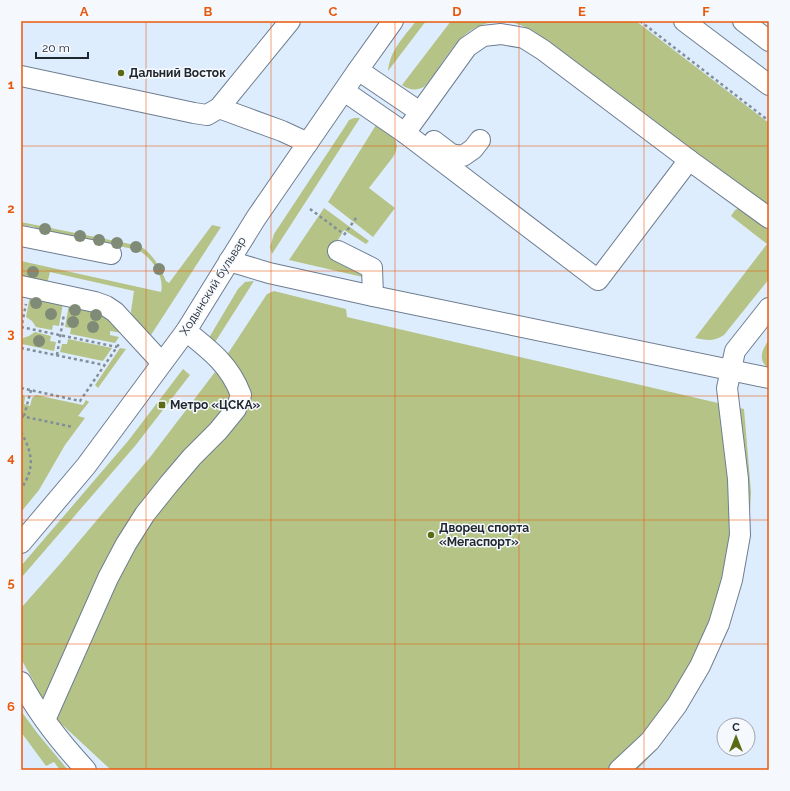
<svg xmlns="http://www.w3.org/2000/svg" width="790" height="791" font-family="Raleway,sans-serif">
  <style>
    .green { fill: #b5c486 }
    .lines { fill: none; stroke-linecap: round; stroke-linejoin: round }
    .minor-casing { stroke: #6e7e91; stroke-width: 22 }
    .path { stroke: #828e9a; stroke-width: 2.5; stroke-dasharray: 3 3; stroke-linecap: butt }
    .minor { stroke: #fff; stroke-width: 20 }
    .tree { fill: #7f8b77 }
    .grid { fill: none; stroke: #e8590c; stroke-width: 1; stroke-opacity: 0.55 }
    .poi-dot { fill: #5b6a15; stroke: #f5f8fd; stroke-width: 1.5 }
    .labels { text-anchor: middle; stroke-width: 3; stroke-linejoin: round; paint-order: stroke }
    .poi-label { font-size: 12px; font-weight: bold; fill: #20272e; stroke: #f5f8fd; text-anchor: start }
    .street-label { font-size: 12px; fill: #20272e; stroke: #f5f8fd }
    .neatline { fill: none; stroke: #e8590c; stroke-width: 1.5 }
    .grid-label { font-size: 13px; text-anchor: middle; font-weight: bold; fill: #e8590c }
  </style>
  <rect width="100%" height="100%" fill="#deedfe"/>
  <!-- green -->
  <g class="green">
    <path d="M416,21H426L388,71C390,50 404,37 416,21Z"/>
    <path d="M451,21H636L769,123V211L535,32C522,24 509,20 494,22C457,26 446,63 424,87C416,91 409,90 402,85Z"/>
    <path d="M354,118H360L272,254L270,247L274,234L346,125L349,120Z"/>
    <path d="M376,125C389,133 404,140 393,157L369,188L395,208L373,237L328,202Z"/>
    <path d="M741,207L769,223V279L724,335C714,342 706,340 695,338L767,244L731,216L735,210Z"/>
    <path d="M324,208L369,241L366,244L344,230L329,255L360,267L367,278L289,260Z"/>
    <path d="M21,222L140,246C153,254 160,267 166,281L169,283L212,225L221,227L151,335L132,318L131,311L134,291L50,272L47,284L21,278V261L161,292C165,276 151,257 138,250L35,229V227L21,225Z"/>
    <path d="M254,281L212,347L210,343V336L238,289L245,282Z"/>
    <path d="M274,291L346,309L347,317L744,409L751,492L748,548L737,594L709,671L685,711L657,749L637,770H111L55,718L38,695L33,680L21,659V608L59,565L151,456L215,372L226,380L225,358L267,294Z"/>
    <path d="M30,296L63,303L59,326L53,325L52,330L36,327L32,321L26,317Z"/>
    <path d="M69,304L104,314L122,333L110,331V335L119,337L115,343L70,334L71,328L65,327Z"/>
    <path d="M35,332L51,336L50,341L56,342L54,351L22,344L23,338L29,336Z"/>
    <path d="M68,339L112,348L103,361L60,352L62,344H67Z"/>
    <path d="M769,340V368C757,361 762,349 769,340Z"/>
    <path d="M120,348L126,349L98,388L95,385Z"/>
    <path d="M183,369L190,375L135,446L21,578V566L128,441Z"/>
    <path d="M21,393L25,397L24,404L30,406L32,398L36,395L83,405L86,400L89,402L78,416L85,418L65,445L39,490L21,512Z"/>
    <path d="M21,711L38,734L68,770H60L54,762L46,766L21,732Z"/>
  </g>
  <g class="lines">
    <defs>
      <g id="minor">
        <path d="M684,21L769,85"/>
        <path d="M743,21L769,41"/>
        <path d="M358,70L420,112"/>
        <path d="M21,76L194,113L207,115L219,108L290,21"/>
        <path d="M344,91L405,133L598,280L689,160"/>
        <path d="M219,108L282,131L308,143"/>
        <path d="M405,133L467,47L483,36L501,34L524,38L543,50L689,160L769,218"/>
        <path d="M434,141L451,154L463,156L473,149L480,140"/>
        <path d="M21,236L111,254"/>
        <path d="M338,251L372,268L373,296"/>
        <path d="M229,261L269,273L373,296L769,378"/>
        <path d="M21,286L95,302L106,306L115,312L162,363"/>
        <path d="M21,543L86,466L186,331L256,218L358,70L393,21"/>
        <path d="M21,682C38,714 61,743 86,770"/>
        <path d="M45,720L108,578L126,544L145,514L169,484L192,457L218,431L236,409L241,395C230,365 210,350 186,331"/>
        <path d="M619,770L650,741L677,705L700,666L719,624L732,580L740,535L738,479L727,388L735,351L769,308"/>
      </g>
    </defs>
    <!-- minor casing -->
    <use href="#minor" class="minor-casing"/>
    <!-- path -->
    <g class="path">
      <path d="M640,21L769,121"/>
      <path d="M310,209L341,232"/>
      <path d="M344,235L356,218"/>
      <path d="M21,327L117,347"/>
      <path d="M21,329L26,304"/>
      <path d="M21,348L104,365"/>
      <path d="M57,355L64,314"/>
      <path d="M21,388L80,401L119,344"/>
      <path d="M21,416L73,427"/>
      <path d="M24,416L31,390"/>
      <path d="M21,432C33,454 35,468 21,489"/>
    </g>
    <!-- minor -->
    <use href="#minor" class="minor"/>
  </g>
  <!-- trees -->
  <g class="tree">
    <circle cx="45" cy="229" r="6"/>
    <circle cx="80" cy="236" r="6"/>
    <circle cx="99" cy="240" r="6"/>
    <circle cx="117" cy="243" r="6"/>
    <circle cx="136" cy="247" r="6"/>
    <circle cx="159" cy="269" r="6"/>
    <circle cx="33" cy="272" r="6"/>
    <circle cx="36" cy="303" r="6"/>
    <circle cx="75" cy="310" r="6"/>
    <circle cx="51" cy="314" r="6"/>
    <circle cx="96" cy="315" r="6"/>
    <circle cx="73" cy="322" r="6"/>
    <circle cx="93" cy="327" r="6"/>
    <circle cx="39" cy="341" r="6"/>
  </g>
  <!-- grid -->
  <path class="grid" d="M146,21V770M271,21V770M395,21V770M519,21V770M644,21V770M21,146H769M21,271H769M21,396H769M21,520H769M21,644H769"/>
  <!-- markers -->
  <g class="poi-dot">
    <circle cx="121" cy="73" r="4"/>
    <rect x="158" y="401" width="8" height="8" rx="2"/>
    <circle cx="431" cy="535" r="4"/>
  </g>
  <g class="labels">
    <!-- poi labels -->
    <g class="poi-label">
      <text x="129" y="77">Дальний Восток</text>
      <text x="170" y="409">Метро «ЦСКА»</text>
      <text x="439" y="532">Дворец спорта<tspan x="439" dy="14">«Мегаспорт»</tspan></text>
    </g>
    <!-- street labels -->
    <g class="street-label">
      <text transform="translate(213 286) rotate(-58)" y="4">Ходынский бульвар</text>
    </g>
  </g>
  <!-- border -->
  <rect width="790" height="791" fill="none" stroke="#f5f8fd" stroke-width="44"/>
  <!-- north arrow -->
  <g transform="translate(736 737)"><circle r="19" fill="#f5f8fd" stroke="#a0a4aa"/>
  <path d="M0-3L7 15L0 10L-7 15Z" fill="#5b6a15"/>
  <text y="-6" font-size="11" font-weight="bold" text-anchor="middle" fill="#20272e">С</text>
  </g>
  <!-- scale -->
  <path d="M36 52v6h52v-6" fill="none" stroke="#20272e" stroke-width="2"/>
  <text x="42" y="52" font-size="12" fill="#20272e" stroke="#f5f8fd" stroke-width="3" paint-order="stroke">20 m</text>
  <rect x="22" y="22" width="746" height="747" class="neatline"/>
  <g class="grid-label">
    <text x="84" y="16">A</text>
    <text x="208" y="16">B</text>
    <text x="333" y="16">C</text>
    <text x="457" y="16">D</text>
    <text x="582" y="16">E</text>
    <text x="706" y="16">F</text>
    <text x="11" y="89">1</text>
    <text x="11" y="213">2</text>
    <text x="11" y="338">3</text>
    <text x="11" y="462">4</text>
    <text x="11" y="587">5</text>
    <text x="11" y="711">6</text>
  </g>
</svg>
